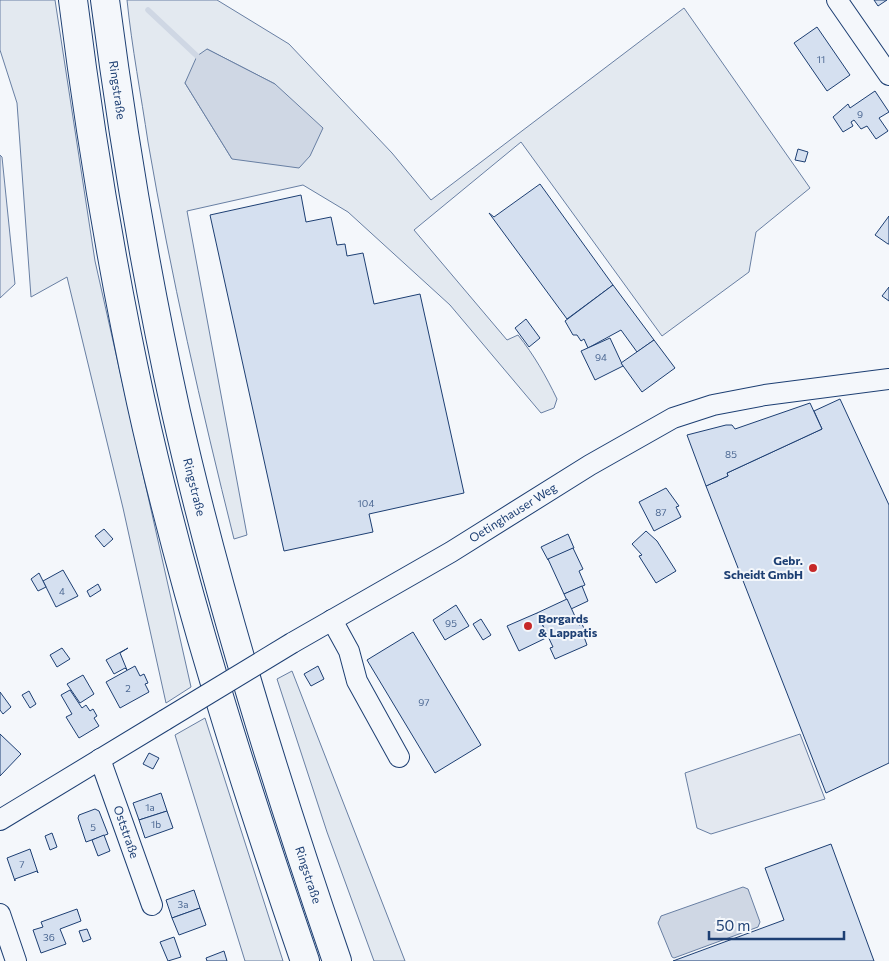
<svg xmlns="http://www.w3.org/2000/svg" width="889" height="961" font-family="Commissioner,sans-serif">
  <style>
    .green { fill: #e3e9f0; stroke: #687fa3; fill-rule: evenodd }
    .parking { fill: #e3e8f0; stroke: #687fa3 }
    .water { fill: #cfd7e4; stroke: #687fa3 }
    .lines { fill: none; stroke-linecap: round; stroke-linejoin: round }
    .stream { stroke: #cfd7e4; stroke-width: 5.5 }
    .building { fill: #d5e0f0; stroke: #1d3f73 }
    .minor-casing { stroke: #1d3f73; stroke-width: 22 }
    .highway-casing { stroke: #1d3f73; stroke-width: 30 }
    .minor { stroke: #f4f7fb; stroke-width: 20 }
    .highway { stroke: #f4f7fb; stroke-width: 28 }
    .minor-bridge-casing { stroke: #1d3f73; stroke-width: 22; stroke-linecap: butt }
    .minor-bridge { stroke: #f4f7fb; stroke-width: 20 }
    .poi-dot { fill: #c62828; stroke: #f4f7fb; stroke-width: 2 }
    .labels { text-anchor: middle; stroke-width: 4; stroke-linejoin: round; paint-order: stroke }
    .number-label { font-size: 10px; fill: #4b6792 }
    .street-label { font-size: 12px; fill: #1d3f73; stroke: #f4f7fb }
    .poi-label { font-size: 12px; font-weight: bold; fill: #1d3f73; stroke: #f4f7fb; text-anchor: end }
  </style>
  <rect width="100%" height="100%" fill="#f4f7fb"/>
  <!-- green -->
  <g class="green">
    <path d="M0,0H55L95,261L191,687L166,703L123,508L67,277L31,297L17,103L0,50Z"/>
    <path d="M127,0H217L289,44L392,153L431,200L684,8L810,188L756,232L749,272L662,336L521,142L414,230L507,340L518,335C534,355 546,376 557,399L554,408L541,413L450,305L348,212L303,185L187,211L247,535L234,539C201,407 171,276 148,142C141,95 132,48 127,0ZM207,49L275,84L232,159L185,83Z"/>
    <path d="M292,671L405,961H374L327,832L277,679Z"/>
    <path d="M205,718L283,961H245L175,735Z"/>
  </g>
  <!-- parking -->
  <g class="parking">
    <path d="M0,155L2,157L15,284L0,298Z"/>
    <path d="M800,734L825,799L711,834L697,828L685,773Z"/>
  </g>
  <!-- water -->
  <g class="water">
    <path d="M207,49L275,84L323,128L310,156L299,168L232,159L185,83L197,56Z"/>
    <path d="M743,887L748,889L760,922L758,927L674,958L672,957L658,923L661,916Z"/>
  </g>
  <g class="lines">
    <!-- stream -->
    <path class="stream" d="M148,10L197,56"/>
  </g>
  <!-- building -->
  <g class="building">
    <path d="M874,0H887L878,6Z"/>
    <path d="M817,27L850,75L827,91L794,43Z"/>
    <path d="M875,91L889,112L879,118L888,131L876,139L867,126L861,129L854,120L851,122L853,126L843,132L833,117L848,104L850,108Z"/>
    <path d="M798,149L808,152L805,162L795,160Z"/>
    <path d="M540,184L613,285L567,319L489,213L494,217Z"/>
    <path d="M301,195L306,222L331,217L337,245L345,244L347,256L363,253L374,304L420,294L464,493L369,514L373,532L284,551L210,215Z"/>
    <path d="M889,216V244H888L875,235Z"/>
    <path d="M613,285L654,340L637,352L621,330L588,348L584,339L581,341L577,335H573L565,321Z"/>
    <path d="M889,287V301L882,296Z"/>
    <path d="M526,319L540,338L529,347L515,328Z"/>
    <path d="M610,338L623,366L595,380L581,351Z"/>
    <path d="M654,340L675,368L642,392L621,363Z"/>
    <path d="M840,399L889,505V763L826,793L706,486L728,476L727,473L822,429L814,411Z"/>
    <path d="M810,403L822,429L727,473L728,476L706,486L687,435L726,425H732L735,429Z"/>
    <path d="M666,488L679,506L676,507L681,517L654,531L639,502Z"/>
    <path d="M104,529L113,539L104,547L95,536Z"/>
    <path d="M646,531L657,541L676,571L656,583L639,556L642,555L632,544Z"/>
    <path d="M568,534L574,548L548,560L541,547Z"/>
    <path d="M573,548L583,569L579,571L585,585L564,594L548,559Z"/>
    <path d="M63,570L78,596L56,607L43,581Z"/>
    <path d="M39,573L46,587L38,591L31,579Z"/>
    <path d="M98,584L101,590L90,597L87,591Z"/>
    <path d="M582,586L588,601L571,609L564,594Z"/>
    <path d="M567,599L579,625L582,624L586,633L583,634L587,645L555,659L550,648L553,647L537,613Z"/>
    <path d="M456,605L469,626L445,640L433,620Z"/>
    <path d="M537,613L548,637L519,651L507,626Z"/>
    <path d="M481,619L491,635L483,640L473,624Z"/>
    <path d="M413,632L481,745L435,773L367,660Z"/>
    <path d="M62,648L70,659L57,667L50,655Z"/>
    <path d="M128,648L120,653L127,670L125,668L114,674L106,660Z"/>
    <path d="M135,666L140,676L144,674L148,683L145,684L149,692L120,708L106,682Z"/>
    <path d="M318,666L324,679L311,686L304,674Z"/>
    <path d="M83,675L94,694L80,703L67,684Z"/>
    <path d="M70,690L82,708L86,705L90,711L93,709L97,716L94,718L99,726L79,738L66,717L72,714L61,695Z"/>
    <path d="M29,691L36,704L30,708L22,695Z"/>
    <path d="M0,692L11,707L3,714L0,710Z"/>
    <path d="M0,734L21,754L0,776Z"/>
    <path d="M149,753L159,758L153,769L143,764Z"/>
    <path d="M161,793L167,811L139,820L133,803Z"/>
    <path d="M95,809L99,811L108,834L86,842L78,818L79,815Z"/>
    <path d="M167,811L173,828L145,838L139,820Z"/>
    <path d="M52,833L57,847L50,850L45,836Z"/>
    <path d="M104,835L110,851L98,856L92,840Z"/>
    <path d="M831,844L874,961H673L784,920L765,868Z"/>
    <path d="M30,849L38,873L37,871L15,879V881L7,858Z"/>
    <path d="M194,890L200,908L172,918L166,900Z"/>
    <path d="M200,908L206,925L179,935L172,918Z"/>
    <path d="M77,909L81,921L60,929L66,944L41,953L33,930L43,927L41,922Z"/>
    <path d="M87,929L91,939L83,942L79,931Z"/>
    <path d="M174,937L181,957L168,961L160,942Z"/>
    <path d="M224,951L227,961H207L206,958Z"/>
  </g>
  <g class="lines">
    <defs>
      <g id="minor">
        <path d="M837,0L889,75"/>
        <path d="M332,620L349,651L357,681L399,757"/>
        <path d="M292,643L451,552L590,465L673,418L713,405L765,395L889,379"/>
        <path d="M100,759L152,905"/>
        <path d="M0,820L165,720"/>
        <path d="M0,914L16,961"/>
      </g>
      <g id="highway">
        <path d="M73,0C90,135 112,269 141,402C183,592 242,777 305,961"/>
        <path d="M105,0C123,138 146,276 176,412C218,598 275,781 337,961"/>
      </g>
    </defs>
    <!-- minor casing -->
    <use href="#minor" class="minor-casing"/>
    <!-- highway casing -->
    <use href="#highway" class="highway-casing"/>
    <!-- minor -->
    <use href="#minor" class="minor"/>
    <!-- highway -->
    <use href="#highway" class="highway"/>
    <defs>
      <path id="minor-bridge" d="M165,720L292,643"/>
    </defs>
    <!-- minor-bridge casing -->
    <use href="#minor-bridge" class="minor-bridge-casing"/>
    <!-- minor-bridge -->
    <use href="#minor-bridge" class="minor-bridge"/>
  </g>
  <!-- markers -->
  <g class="poi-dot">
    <circle cx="813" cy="568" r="5"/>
    <circle cx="528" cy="626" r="5"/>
  </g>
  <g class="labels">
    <!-- number labels -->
    <g class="number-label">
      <text x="821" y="63">11</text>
      <text x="860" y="118">9</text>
      <text x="601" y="361">94</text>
      <text x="731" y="458">85</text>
      <text x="366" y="507">104</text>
      <text x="661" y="516">87</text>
      <text x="62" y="595">4</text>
      <text x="451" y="627">95</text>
      <text x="128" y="692">2</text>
      <text x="424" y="706">97</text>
      <text x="150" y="811">1a</text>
      <text x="156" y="828">1b</text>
      <text x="93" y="831">5</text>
      <text x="22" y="868">7</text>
      <text x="183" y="908">3a</text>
      <text x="49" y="941">36</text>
    </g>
    <!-- street labels -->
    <g class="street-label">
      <text transform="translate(117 90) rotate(82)" y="4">Ringstraße</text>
      <text transform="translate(194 487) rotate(76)" y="4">Ringstraße</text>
      <text transform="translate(513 513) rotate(-32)" y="4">Oetinghauser Weg</text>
      <text transform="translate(126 832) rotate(71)" y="4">Oststraße</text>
      <text transform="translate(308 875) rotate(72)" y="4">Ringstraße</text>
    </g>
    <!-- poi labels -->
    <g class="poi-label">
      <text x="803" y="565">Gebr.<tspan x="803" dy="14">Scheidt GmbH</tspan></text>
      <text x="538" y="623" text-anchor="start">Borgards<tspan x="538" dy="14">&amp; Lappatis</tspan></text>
    </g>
  </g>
  <!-- scale -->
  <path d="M709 931v8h135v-8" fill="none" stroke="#1d3f73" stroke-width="2.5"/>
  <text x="716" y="931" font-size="15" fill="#1d3f73" stroke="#f4f7fb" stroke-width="4" paint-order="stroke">50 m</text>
</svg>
